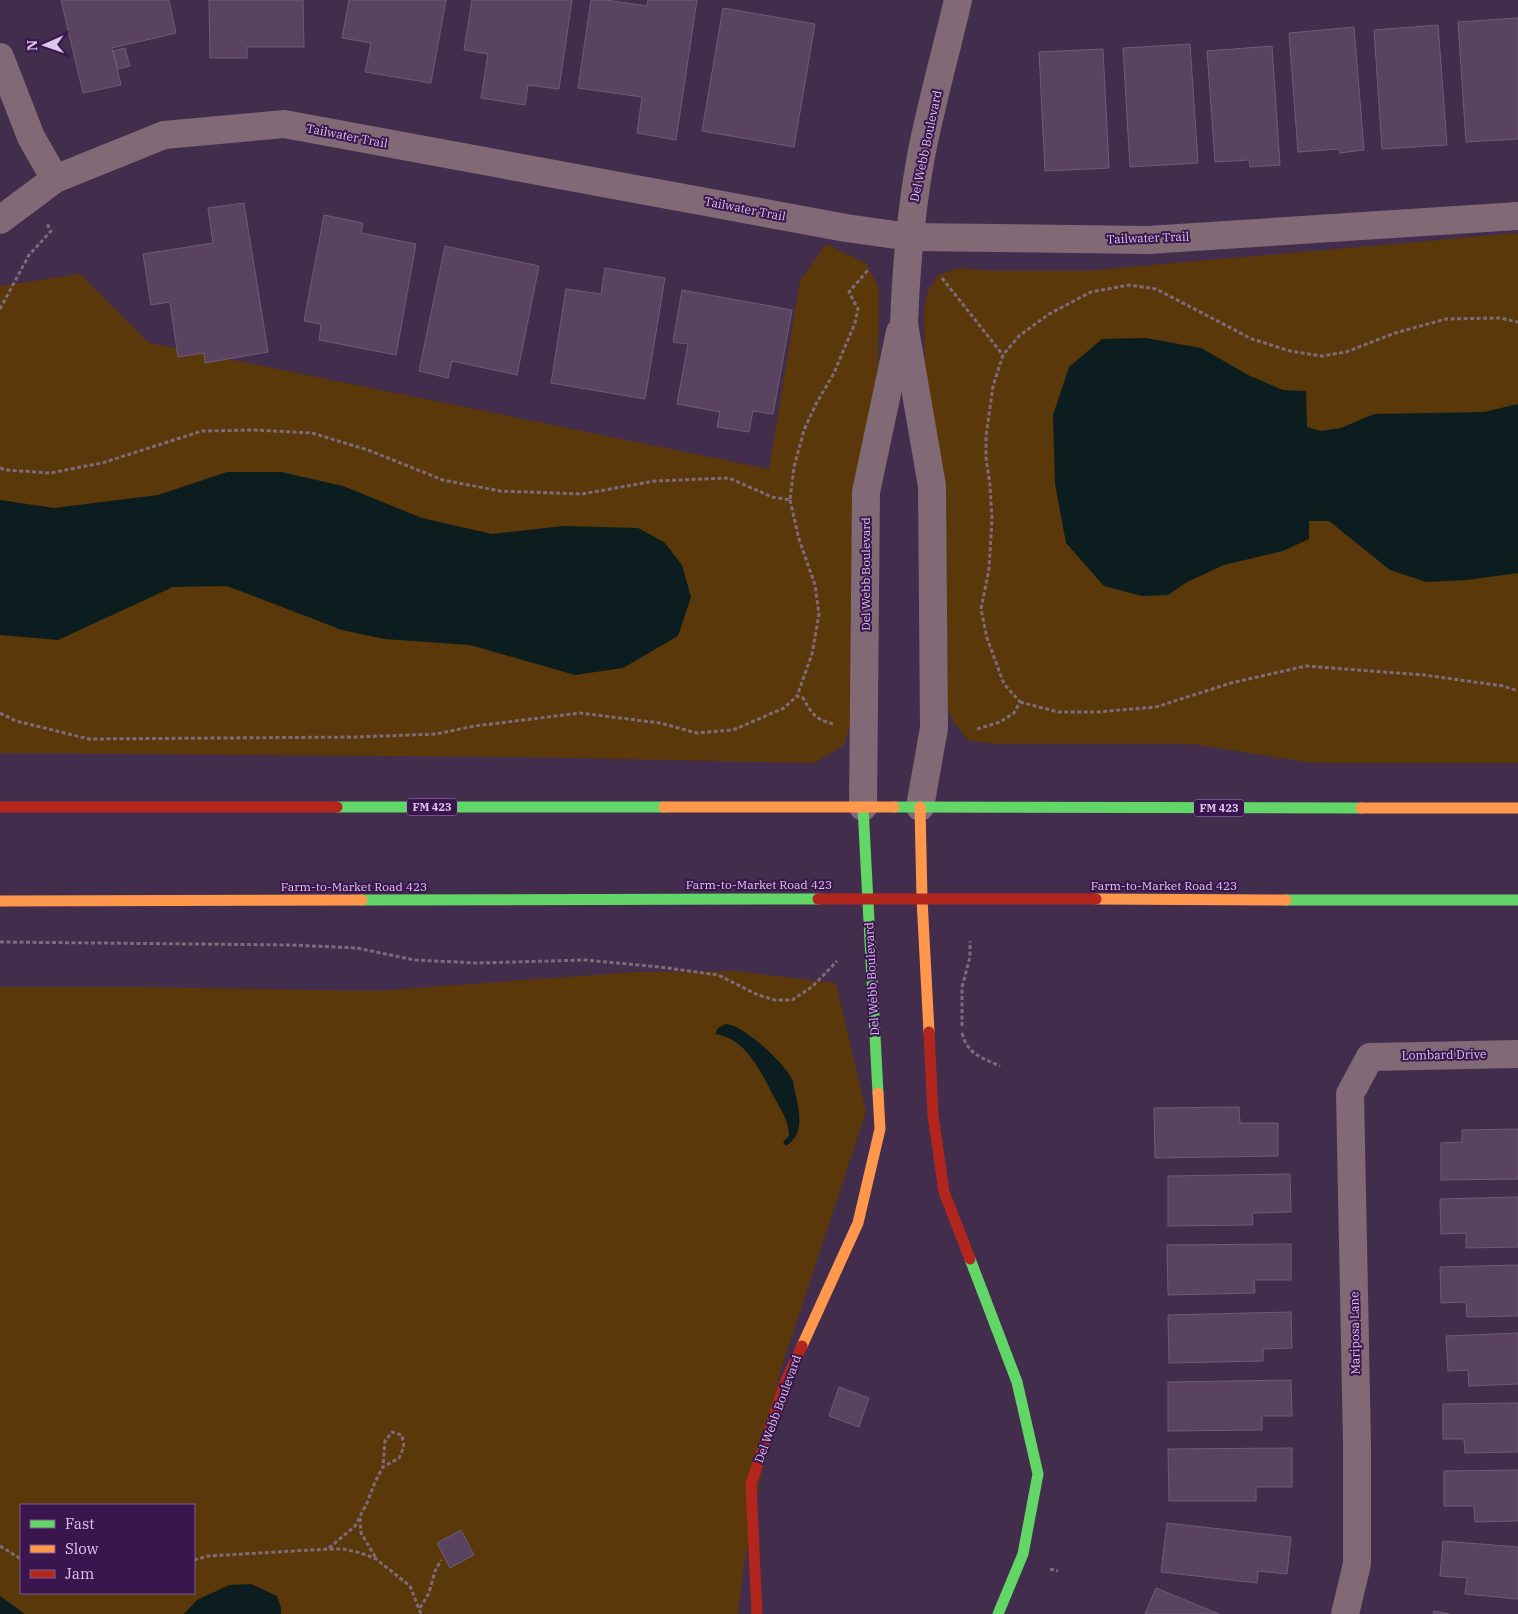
<svg xmlns="http://www.w3.org/2000/svg" width="1518" height="1614" font-family="'IBM Plex Serif',serif">
  <style>
    .green { fill: #5a380a; fill-rule: evenodd }
    .water { fill: #0b1d1f }
    .building { fill: #5a4360; stroke: #705b74 }
    .lines { fill: none; stroke-linecap: round; stroke-linejoin: round }
    .path { stroke: #7e6a79; stroke-width: 3; stroke-dasharray: 4 2.5; stroke-linecap: butt }
    .street { stroke: #816976; stroke-width: 28 }
    .fast { stroke: #63d668; stroke-width: 11 }
    .slow { stroke: #ff974d; stroke-width: 11 }
    .jam { stroke: #b3261e; stroke-width: 11 }
    .labels { text-anchor: middle; stroke-width: 4; stroke-linejoin: round; paint-order: stroke }
    .shield { fill: #3a154e; stroke: #ab92bc; stroke-width: 1 }
    .shield-label { font-size: 11px; font-weight: bold; fill: #dcc8eb }
    .street-label { font-size: 12px; fill: #dcc8eb; stroke: #3a154e }
  </style>
  <rect width="100%" height="100%" fill="#422d4d"/>
  <!-- green -->
  <g class="green">
    <path d="M1518,233V763H1313L1191,744H995L968,740L953,721L947,708L946,530L943,467L929,412L925,373L924,310L927,292L939,275L958,268L991,271H1085Z"/>
    <path d="M826,244L866,263L879,288L878,374L852,719L844,745L814,763L526,757L0,753V286L80,274L149,343L769,469L800,281Z"/>
    <path d="M733,971L836,983L866,1112L780,1372L743,1572L738,1614H0V987H144L377,991L635,972ZM21,1505H194V1593H21Z"/>
  </g>
  <!-- water -->
  <g class="water">
    <path d="M1146,338L1201,348L1250,376L1283,390L1306,391L1307,427L1321,431L1341,428L1374,414L1484,412L1518,404V573L1467,580L1426,582L1390,570L1329,521H1309V539L1283,551L1224,565L1187,582L1168,595L1142,596L1104,586L1066,543L1055,484L1053,415L1069,367L1102,339Z"/>
    <path d="M227,472H281L343,486L422,518L492,534L563,526L638,528L664,542L682,565L691,597L678,636L623,668L575,675L470,645L384,639L342,630L227,586L173,587L58,640L0,635V500L54,508L158,495Z"/>
    <path d="M726,1024C744,1025 787,1065 793,1081C796,1103 809,1131 786,1146L783,1142L789,1136C789,1121 781,1110 774,1097C761,1072 746,1038 715,1034L718,1028Z"/>
    <path d="M251,1584L277,1596L281,1608V1614H184L197,1600L229,1585Z"/>
    <path d="M0,1596L25,1614H0Z"/>
  </g>
  <!-- building -->
  <g class="building">
    <path d="M61,0H169L176,33L112,48L121,85L83,93Z"/>
    <path d="M209,0H303L304,47H247V58H210Z"/>
    <path d="M349,0H446L431,83L365,72L371,43L342,38Z"/>
    <path d="M472,0H572L559,89L528,85L525,105L481,98L488,54L464,50Z"/>
    <path d="M591,0H606L647,6L648,0H697L676,140L637,133L642,97L578,88Z"/>
    <path d="M723,8L815,24L794,147L702,131Z"/>
    <path d="M1518,18V139L1466,142L1458,22Z"/>
    <path d="M1438,25L1447,145L1382,149L1374,30Z"/>
    <path d="M1354,27L1364,150L1340,153L1339,149L1298,152L1289,33Z"/>
    <path d="M1190,44L1198,163L1130,167L1123,48Z"/>
    <path d="M1272,46L1280,165L1250,167L1249,160L1215,162L1207,51Z"/>
    <path d="M125,48L130,66L118,69L113,51Z"/>
    <path d="M1103,49L1109,168L1045,171L1039,52Z"/>
    <path d="M244,203L268,352L205,363L204,353L178,357L170,302L151,305L143,254L213,243L208,208Z"/>
    <path d="M324,215L363,223L361,233L416,244L396,355L319,340L321,324L304,321Z"/>
    <path d="M445,246L539,266L517,375L452,361L448,378L419,371Z"/>
    <path d="M605,268L665,278L645,399L551,383L566,289L601,294Z"/>
    <path d="M682,290L792,310L773,414L753,411L749,432L717,427L720,412L677,404L688,344L673,342Z"/>
    <path d="M1239,1107L1240,1123H1278V1156L1155,1158L1154,1108Z"/>
    <path d="M1518,1129V1179L1441,1180V1143L1462,1142V1130Z"/>
    <path d="M1290,1174L1291,1212L1252,1213L1253,1225L1168,1226V1176Z"/>
    <path d="M1518,1197V1247L1466,1248V1233L1441,1234L1440,1199Z"/>
    <path d="M1291,1244V1280H1254L1255,1293L1168,1295L1167,1245Z"/>
    <path d="M1518,1265V1316L1467,1317L1466,1302L1441,1303L1440,1267Z"/>
    <path d="M1291,1312L1292,1348L1263,1349V1361L1169,1363L1168,1315Z"/>
    <path d="M1518,1333V1384L1469,1386L1468,1370L1448,1371L1446,1336Z"/>
    <path d="M1291,1380L1292,1416H1262V1430L1168,1431V1382Z"/>
    <path d="M839,1387L869,1398L859,1427L829,1416Z"/>
    <path d="M1518,1403V1452L1465,1453L1464,1439H1443V1404Z"/>
    <path d="M1292,1448V1487H1256V1501H1169L1168,1449Z"/>
    <path d="M1518,1470V1521L1475,1522L1474,1506H1444V1471Z"/>
    <path d="M1167,1523L1291,1537L1287,1574L1258,1571L1257,1583L1161,1572Z"/>
    <path d="M461,1530L474,1555L450,1568L437,1543Z"/>
    <path d="M1443,1541L1518,1547V1599L1465,1594L1467,1578L1440,1576Z"/>
    <path d="M1156,1588L1219,1614H1145Z"/>
    <path d="M1434,1611L1450,1614H1433Z"/>
  </g>
  <g class="lines">
    <!-- path -->
    <g class="path">
      <path d="M942,278L1003,355"/>
      <path d="M0,309L29,255L51,231L47,224"/>
      <path d="M0,468L6,470L50,473L102,463L202,431L254,430L312,433L368,450L443,480L500,491L582,494L655,481L729,478L772,497L790,500L794,467L804,430L816,404L834,373L855,323L858,309L849,292L868,270"/>
      <path d="M790,500L799,539L815,585L819,614L812,654L797,696"/>
      <path d="M1020,702L1058,712H1097L1156,707L1231,683L1306,666L1424,675L1503,686L1518,691"/>
      <path d="M0,713L16,721L89,739L356,737L436,734L475,726L580,713L660,723L697,733L733,730L784,708L797,696L803,698C812,714 815,719 833,724"/>
      <path d="M977,729L1000,722L1014,713L1020,702L1004,684L987,638L981,609L989,569L992,519L990,485L986,458V436L993,386L1003,355L1019,336L1049,314L1091,292L1129,285L1156,289L1252,339L1290,351L1322,356L1346,352L1395,333L1446,319L1500,318L1518,322"/>
      <path d="M0,942L291,945L357,948L414,960L478,963L585,960L660,967L718,975L758,995L775,1000H792L812,987L837,961"/>
      <path d="M962,1026V987L970,957V941"/>
      <path d="M962,1033C968,1055 981,1057 1000,1066"/>
      <path d="M360,1518L361,1533L376,1558"/>
      <path d="M0,1546L21,1559"/>
      <path d="M329,1548L355,1526L367,1503L375,1482L383,1467L399,1458L404,1447L402,1435L392,1432L385,1441L383,1467"/>
      <path d="M194,1560L208,1556L328,1549H343L361,1553L376,1559L410,1586L421,1614"/>
      <path d="M1050,1569L1058,1571"/>
      <path d="M420,1608L429,1593L435,1571L441,1560"/>
    </g>
    <!-- street -->
    <g class="street">
      <path d="M0,57L31,137L55,179"/>
      <path d="M0,220L55,179L164,135L284,124L846,228L910,237L1148,240L1518,216"/>
      <path d="M863,807L866,492L900,332"/>
      <path d="M920,807L934,728L932,486L904,324C906,268 911,211 921,156C931,104 946,52 958,0"/>
      <path d="M1345,1614L1357,1564V1444L1350,1094L1370,1057L1518,1054"/>
    </g>
    <!-- fast -->
    <g class="fast">
      <path d="M337,807H664"/>
      <path d="M863,807L878,1093"/>
      <path d="M894,807L1361,808"/>
      <path d="M362,900L818,899"/>
      <path d="M1286,900H1518"/>
      <path d="M970,1259L1017,1382L1038,1474L1023,1554L998,1614"/>
    </g>
    <!-- slow -->
    <g class="slow">
      <path d="M664,807H894"/>
      <path d="M920,807L922,899L929,1032"/>
      <path d="M1361,808H1518"/>
      <path d="M1096,899L1286,900"/>
      <path d="M0,901L362,900"/>
      <path d="M802,1346L858,1223L880,1129L878,1093"/>
    </g>
    <!-- jam -->
    <g class="jam">
      <path d="M0,807H337"/>
      <path d="M818,899H1096"/>
      <path d="M929,1032L933,1115L944,1192L970,1259"/>
      <path d="M757,1614L751,1484L786,1380L802,1346"/>
    </g>
  </g>
  <g class="labels">
    <!-- shield labels -->
    <g class="shield">
      <rect x="407" y="798.5" width="50" height="17" rx="4"/>
      <rect x="1194" y="799.5" width="50" height="17" rx="4"/>
    </g>
    <g class="shield-label">
      <text x="432" y="811">FM 423</text>
      <text x="1219" y="812">FM 423</text>
    </g>
    <!-- street labels -->
    <g class="street-label">
      <text transform="translate(347 136) rotate(11)" y="4">Tailwater Trail</text>
      <text transform="translate(926 146) rotate(-78)" y="4">Del Webb Boulevard</text>
      <text transform="translate(745 209) rotate(11)" y="4">Tailwater Trail</text>
      <text transform="translate(1148 238) rotate(-2)" y="4">Tailwater Trail</text>
      <text transform="translate(866 574) rotate(-90)" y="4">Del Webb Boulevard</text>
      <text x="759" y="889">Farm-to-Market Road 423</text>
      <text x="1164" y="890">Farm-to-Market Road 423</text>
      <text x="354" y="891">Farm-to-Market Road 423</text>
      <text transform="translate(872 979) rotate(-93)" y="4">Del Webb Boulevard</text>
      <text transform="translate(1444 1055) rotate(-1)" y="4">Lombard Drive</text>
      <text transform="translate(1355 1333) rotate(-91)" y="4">Mariposa Lane</text>
      <text transform="translate(778 1409) rotate(-70)" y="4">Del Webb Boulevard</text>
    </g>
  </g>
  <!-- legend -->
  <rect x="20" y="1504" width="175" height="90" fill="#3a154e" stroke="#7b5d8d"/>
  <rect x="30" y="1520" width="25" height="8" fill="#63d668" stroke="#7b5d8d"/>
  <text x="65" y="1529" font-size="15" fill="#dcc8eb">Fast</text>
  <rect x="30" y="1545" width="25" height="8" fill="#ff974d" stroke="#7b5d8d"/>
  <text x="65" y="1554" font-size="15" fill="#dcc8eb">Slow</text>
  <rect x="30" y="1570" width="25" height="8" fill="#b3261e" stroke="#7b5d8d"/>
  <text x="65" y="1579" font-size="15" fill="#dcc8eb">Jam</text>
  <!-- north arrow -->
  <g transform="translate(45 45) rotate(268)" stroke="#3a154e" stroke-width="4" paint-order="stroke">
  <path d="M0-4L9 19L0 12L-9 19Z" fill="#dcc8eb"/>
  <text y="-8" font-size="14" font-weight="bold" text-anchor="middle" fill="#dcc8eb">N</text>
  </g>
</svg>
